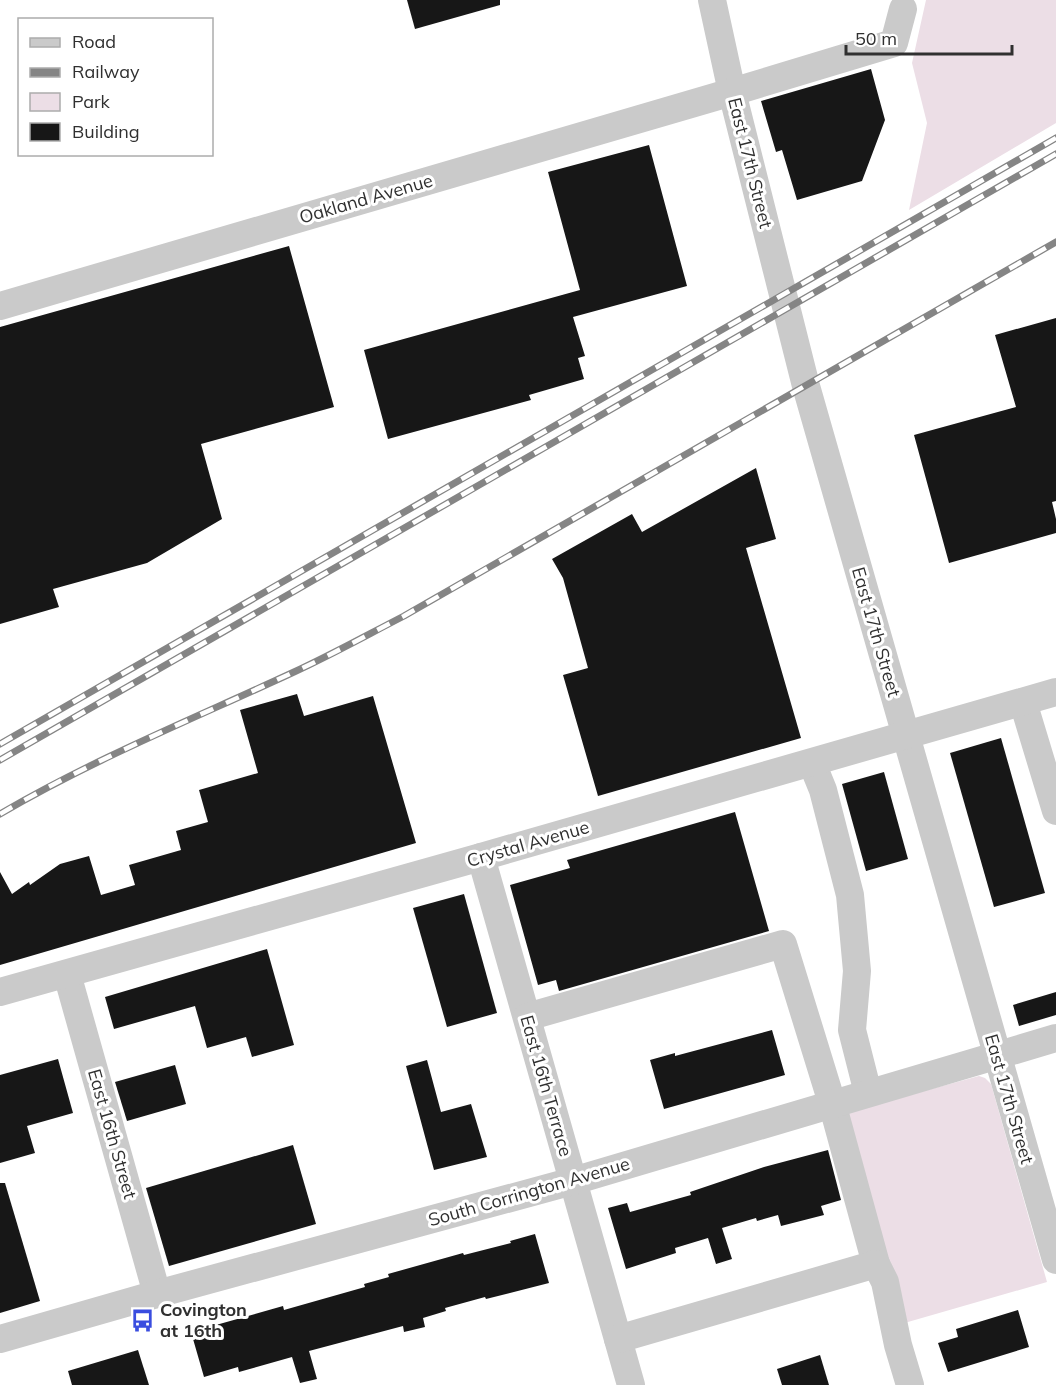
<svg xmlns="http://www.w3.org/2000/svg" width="1056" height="1385" font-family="Mulish,sans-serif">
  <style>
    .green { fill: #ecdee6 }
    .building { fill: #171717 }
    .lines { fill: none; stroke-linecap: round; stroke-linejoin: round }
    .minor { stroke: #cacaca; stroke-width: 28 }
    .rail-casing { stroke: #858585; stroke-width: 7 }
    .rail { stroke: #fff; stroke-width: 4.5; stroke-dasharray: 14; stroke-linecap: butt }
    .labels { text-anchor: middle; stroke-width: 6; stroke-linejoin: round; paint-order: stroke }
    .street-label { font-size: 18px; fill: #303030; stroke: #fff }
    .poi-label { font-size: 18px; font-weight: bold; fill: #303030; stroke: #fff; text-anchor: start }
  </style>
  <rect width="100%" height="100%" fill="#fff"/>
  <!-- green -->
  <g class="green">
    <path d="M926,0H1056V123L909,210L927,123L912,63Z"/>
    <path d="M979,1076L985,1078L991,1084L1047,1282L901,1324L840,1114Z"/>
  </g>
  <!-- building -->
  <g class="building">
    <path d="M407,0H500V5L415,29Z"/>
    <path d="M871,69L885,120L862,181L797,200L782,150L776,152L761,101Z"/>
    <path d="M649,145L687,286L573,317L585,356L578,358L584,379L529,395L531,400L388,439L364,350L580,290L548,172Z"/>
    <path d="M289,246L334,407L201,444L222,519L147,563L53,589L59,607L0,624V327Z"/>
    <path d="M1056,318V501L1052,502L1056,519V533L949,563L914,435L1016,407L995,335Z"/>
    <path d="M756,468L776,539L746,548L801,738L598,796L563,675L588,668L563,578L552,559L632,514L642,532Z"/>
    <path d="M297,694L304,716L373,696L416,843L0,965V872L12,894L29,882L30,885L60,864L89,856L101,895L135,885L129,865L181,850L176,831L208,822L199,790L258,773L240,710Z"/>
    <path d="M1001,738L1045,893L994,907L950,753Z"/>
    <path d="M884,772L908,859L866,871L842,784Z"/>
    <path d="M735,812L769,931L559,991L556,980L538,985L510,885L570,868L567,860Z"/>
    <path d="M464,894L497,1013L447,1027L413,908Z"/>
    <path d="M267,949L294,1045L252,1057L246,1037L207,1048L195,1006L114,1029L105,997Z"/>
    <path d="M1056,992V1015L1019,1026L1013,1005Z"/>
    <path d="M772,1030L785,1075L664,1109L650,1060L675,1053V1056Z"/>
    <path d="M58,1059L73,1113L27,1126L35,1153L0,1163V1075Z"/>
    <path d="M427,1060L441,1112L471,1104L487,1157L434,1170L406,1066Z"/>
    <path d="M175,1065L186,1104L127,1121L115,1082Z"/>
    <path d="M293,1145L316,1224L169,1266L146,1188Z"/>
    <path d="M828,1150L841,1200L821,1206L824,1215L781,1226L778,1215L757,1221L756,1218L722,1228L732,1259L716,1264L708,1238L675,1248L676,1253L626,1269L608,1208L627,1203L630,1212L691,1195L690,1192L764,1167Z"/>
    <path d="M0,1183H5L40,1301L0,1313Z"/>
    <path d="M535,1234L549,1283L486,1299L485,1297L445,1308L446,1311L423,1318L425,1327L404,1332L403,1326L309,1351L317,1379L300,1383L292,1357L239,1372L238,1367L204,1377L191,1332L283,1306L284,1310L365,1287L364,1284L389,1277L388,1274L463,1253L464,1255L511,1243L510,1241Z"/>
    <path d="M1018,1310L1029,1347L948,1372L938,1343L958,1337L956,1329Z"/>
    <path d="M138,1350L149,1385H72L68,1371Z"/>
    <path d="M820,1355L829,1385H782L777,1369Z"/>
  </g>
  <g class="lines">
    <!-- minor -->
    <g class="minor">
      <path d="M712,0L732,92L806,386L1056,1260"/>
      <path d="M0,306L732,92L894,43L903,9"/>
      <path d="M1023,702L1056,811"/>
      <path d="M812,763L823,790L850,895L857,971L852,1030L868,1093"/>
      <path d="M481,857L631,1385"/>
      <path d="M67,974L157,1294"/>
      <path d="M0,992L481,857L1056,692"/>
      <path d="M527,1017L783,944L832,1103L876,1264"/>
      <path d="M0,1339L157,1294L573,1181L1056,1038"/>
      <path d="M618,1339L876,1264L885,1282L898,1345L910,1385"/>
    </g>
    <defs>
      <g id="rail">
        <path d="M0,744L1056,138"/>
        <path d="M0,760L1056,154"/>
        <path d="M0,814C94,759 195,718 294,672C331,655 367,635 404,616L1056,242"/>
      </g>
    </defs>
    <!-- rail casing -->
    <use href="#rail" class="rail-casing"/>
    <!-- rail -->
    <use href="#rail" class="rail"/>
  </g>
  <!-- icons -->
  <defs>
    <symbol id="bus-bare" viewBox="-9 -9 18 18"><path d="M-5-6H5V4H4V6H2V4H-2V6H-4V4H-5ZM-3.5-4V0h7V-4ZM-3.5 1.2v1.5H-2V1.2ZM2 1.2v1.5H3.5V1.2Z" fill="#3a4ddf" stroke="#fff" stroke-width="2.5" paint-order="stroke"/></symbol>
  </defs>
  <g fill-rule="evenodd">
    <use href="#bus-bare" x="126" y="1304" width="33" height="33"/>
  </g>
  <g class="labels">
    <!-- street labels -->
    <g class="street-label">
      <text transform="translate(750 163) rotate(76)" y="6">East 17th Street</text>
      <text transform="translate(366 199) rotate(-16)" y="6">Oakland Avenue</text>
      <text transform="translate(876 632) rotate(74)" y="6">East 17th Street</text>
      <text transform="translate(528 844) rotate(-16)" y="6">Crystal Avenue</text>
      <text transform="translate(546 1086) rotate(74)" y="6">East 16th Terrace</text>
      <text transform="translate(1009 1099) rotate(74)" y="6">East 17th Street</text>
      <text transform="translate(112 1134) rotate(74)" y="6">East 16th Street</text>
      <text transform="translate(529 1192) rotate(-16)" y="6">South Corrington Avenue</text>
    </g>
    <!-- poi labels -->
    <g class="poi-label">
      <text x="160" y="1316">Covington<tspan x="160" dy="21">at 16th</tspan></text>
    </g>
  </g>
  <!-- legend -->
  <rect x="18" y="18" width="195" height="138" fill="#ffffff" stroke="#acacac" stroke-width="1.5"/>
  <rect x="30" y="38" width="30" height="9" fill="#cacaca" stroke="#acacac" stroke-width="1.5"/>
  <text x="72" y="48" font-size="18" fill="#303030">Road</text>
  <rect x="30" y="68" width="30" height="9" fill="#858585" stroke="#acacac" stroke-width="1.5"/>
  <text x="72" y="78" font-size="18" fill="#303030">Railway</text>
  <rect x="30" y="93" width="30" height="18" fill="#ecdee6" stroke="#acacac" stroke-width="1.5"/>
  <text x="72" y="108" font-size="18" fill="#303030">Park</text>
  <rect x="30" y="123" width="30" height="18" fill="#171717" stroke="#acacac" stroke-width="1.5"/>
  <text x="72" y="138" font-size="18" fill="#303030">Building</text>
  <!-- scale -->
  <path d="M846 45v9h166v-9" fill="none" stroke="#303030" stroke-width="3"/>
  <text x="855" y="45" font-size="18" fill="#303030" stroke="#ffffff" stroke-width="4.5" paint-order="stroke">50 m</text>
</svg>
